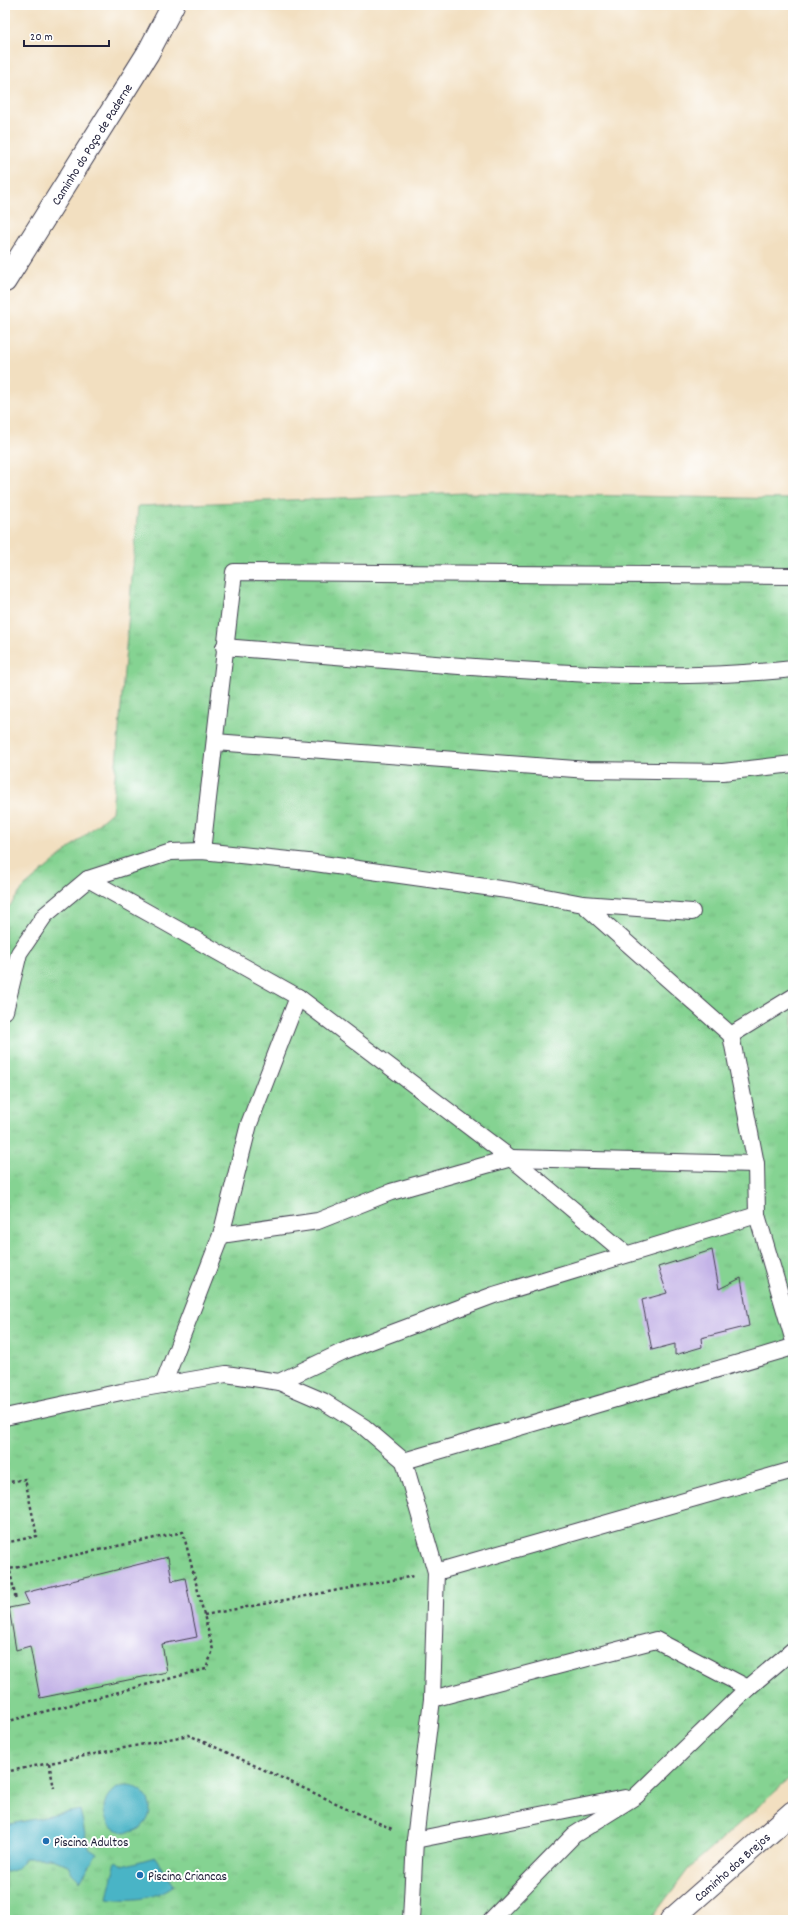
<svg xmlns="http://www.w3.org/2000/svg" width="798" height="1925" font-family="Dekko,sans-serif">
  <style>
    .park { fill: url(#park-tufts); stroke: #547a66 }
    .water { fill: #49b4c6; stroke: #366b80 }
    .building { fill: #c4b4e7 }
    .lines { fill: none; stroke-linecap: round; stroke-linejoin: round }
    .service-casing { stroke: #413e4f; stroke-width: 18 }
    .minor-casing { stroke: #413e4f; stroke-width: 24 }
    .path { stroke: #413e4f; stroke-width: 2.5; stroke-dasharray: 3 3; stroke-linecap: butt }
    .service { stroke: #fff; stroke-width: 16 }
    .minor { stroke: #fff; stroke-width: 22 }
    .poi-dot { fill: #1f6fb2; stroke: #fff; stroke-width: 1.5 }
    .labels { text-anchor: middle; stroke-width: 4; stroke-linejoin: round; paint-order: stroke }
    .street-label { font-size: 13px; fill: #22223b; stroke: #fff }
    .poi-label { font-size: 13px; fill: #22223b; stroke: #fff; text-anchor: start }
  </style>
  <defs>
    <pattern id="park-tufts" width="24" height="20" patternUnits="userSpaceOnUse"><rect width="24" height="20" fill="#85d392"/><path d="M3 7l-1-3M5 7V3M7 7l1-3M15 17l-1-3M17 17v-4M19 17l1-3" fill="none" stroke="#73b57f"/></pattern>
  </defs>
  <rect width="100%" height="100%" fill="#fff"/>
  <filter id="ink" filterUnits="userSpaceOnUse"><feTurbulence type="fractalNoise" baseFrequency=".025" numOctaves="2"/><feDisplacementMap in="SourceGraphic" scale="8" xChannelSelector="R" yChannelSelector="G"/><feConvolveMatrix kernelMatrix="1 2 1 2 8 2 1 2 1" color-interpolation-filters="sRGB"/></filter>
  <filter id="wash" filterUnits="userSpaceOnUse"><feTurbulence type="fractalNoise" baseFrequency=".012" numOctaves="4" result="noise"/><feDisplacementMap in="SourceGraphic" scale="16" xChannelSelector="R" yChannelSelector="G"/><feGaussianBlur stdDeviation="0.9" result="paint"/><feColorMatrix in="noise" values="0 0 0 0 0 0 0 0 0 0 0 0 0 0 0 0 0 1.4 0 .05"/><feComposite in="paint" operator="in"/></filter>
  <g filter="url(#wash)">
    <rect width="100%" height="100%" fill="#f2dfc0"/>
    <!-- park -->
    <path class="park" d="M466,493L793,499V1776L690,1867L650,1920H5V912L24,887L112,812L138,506Z"/>
    <!-- water -->
    <g class="water">
      <circle cx="127" cy="1809" r="23"/>
      <path d="M80,1810L88,1848L97,1854L80,1881L72,1873L68,1865L50,1858H24C21,1867 15,1872 5,1872V1825Z"/>
      <path d="M155,1857L174,1885C154,1900 131,1901 107,1898L116,1861L123,1866Z"/>
    </g>
    <g id="blocks">
      <!-- building -->
      <g class="building">
        <path d="M712,1250L719,1289L741,1278L749,1326L701,1338L702,1347L675,1355V1344L652,1350L642,1300L667,1293L658,1267Z"/>
        <path d="M168,1557L172,1581L185,1578L197,1637L162,1644L167,1672L40,1698L30,1646L16,1650L9,1608L29,1604L24,1593Z"/>
      </g>
    </g>
  </g>
  <g filter="url(#ink)">
    <use href="#blocks" fill-opacity="0" stroke="#413e4f" stroke-width="1"/>
    <g class="lines">
      <defs>
        <g id="service">
          <path d="M224,647C298,653 373,659 447,665C562,674 678,681 793,669"/>
          <path d="M215,742L588,770L723,772L793,764"/>
          <path d="M202,851L234,572L793,576"/>
          <path d="M88,879L298,997L521,1166L626,1254"/>
          <path d="M583,904L692,912"/>
          <path d="M5,1011L19,953L45,915L88,879L171,852L202,851L308,862L514,891L583,904L731,1035L756,1164L757,1215L793,1338"/>
          <path d="M731,1035L793,997"/>
          <path d="M221,1235L318,1221L391,1192L511,1158L756,1164"/>
          <path d="M279,1382L323,1401L364,1427L404,1461"/>
          <path d="M163,1385L221,1235L249,1124L298,997"/>
          <path d="M5,1417L121,1392L226,1374L279,1382L344,1351L494,1295L757,1215"/>
          <path d="M436,1572L793,1470"/>
          <path d="M432,1699L656,1640L748,1688"/>
          <path d="M415,1840L625,1798"/>
          <path d="M411,1920L415,1840L432,1699L436,1572L404,1461L793,1347"/>
          <path d="M491,1920L574,1835L636,1796L748,1688L793,1650"/>
        </g>
        <g id="minor">
          <path id="s1" d="M5,281L148,53L173,5"/>
          <path id="s2" d="M671,1920L793,1812"/>
        </g>
      </defs>
      <!-- service casing -->
      <use href="#service" class="service-casing"/>
      <!-- minor casing -->
      <use href="#minor" class="minor-casing"/>
      <!-- path -->
      <g class="path">
        <path d="M5,1483L25,1479L37,1536L5,1543"/>
        <path d="M5,1548L16,1600"/>
        <path d="M5,1570L183,1532L213,1650L206,1669L5,1722"/>
        <path d="M204,1615L414,1576"/>
        <path d="M49,1763L54,1788"/>
        <path d="M5,1772L189,1735L394,1830"/>
      </g>
      <!-- service -->
      <use href="#service" class="service"/>
      <!-- minor -->
      <use href="#minor" class="minor"/>
    </g>
  </g>
  <!-- markers -->
  <g class="poi-dot">
    <circle cx="46" cy="1841" r="4"/>
    <circle cx="140" cy="1875" r="4"/>
  </g>
  <g class="labels">
    <!-- street labels -->
    <g class="street-label">
      <text dy="5" stroke="none"><textPath href="#s1" startOffset="162">Caminho do Poço de Paderne</textPath></text>
      <text dy="5" stroke="none"><textPath href="#s2" startOffset="81">Caminho dos Brejos</textPath></text>
    </g>
    <!-- poi labels -->
    <g class="poi-label">
      <text x="54" y="1846">Piscina Adultos</text>
      <text x="148" y="1880">Piscina Criancas</text>
    </g>
  </g>
  <!-- margin -->
  <rect width="798" height="1925" fill="none" stroke="#fff" stroke-width="20"/>
  <!-- scale -->
  <path d="M24 40v6h85v-6" fill="none" stroke="#22223b" stroke-width="2"/>
  <text x="30" y="40" font-size="12" fill="#22223b" stroke="#ffffff" stroke-width="3" paint-order="stroke">20 m</text>
</svg>
